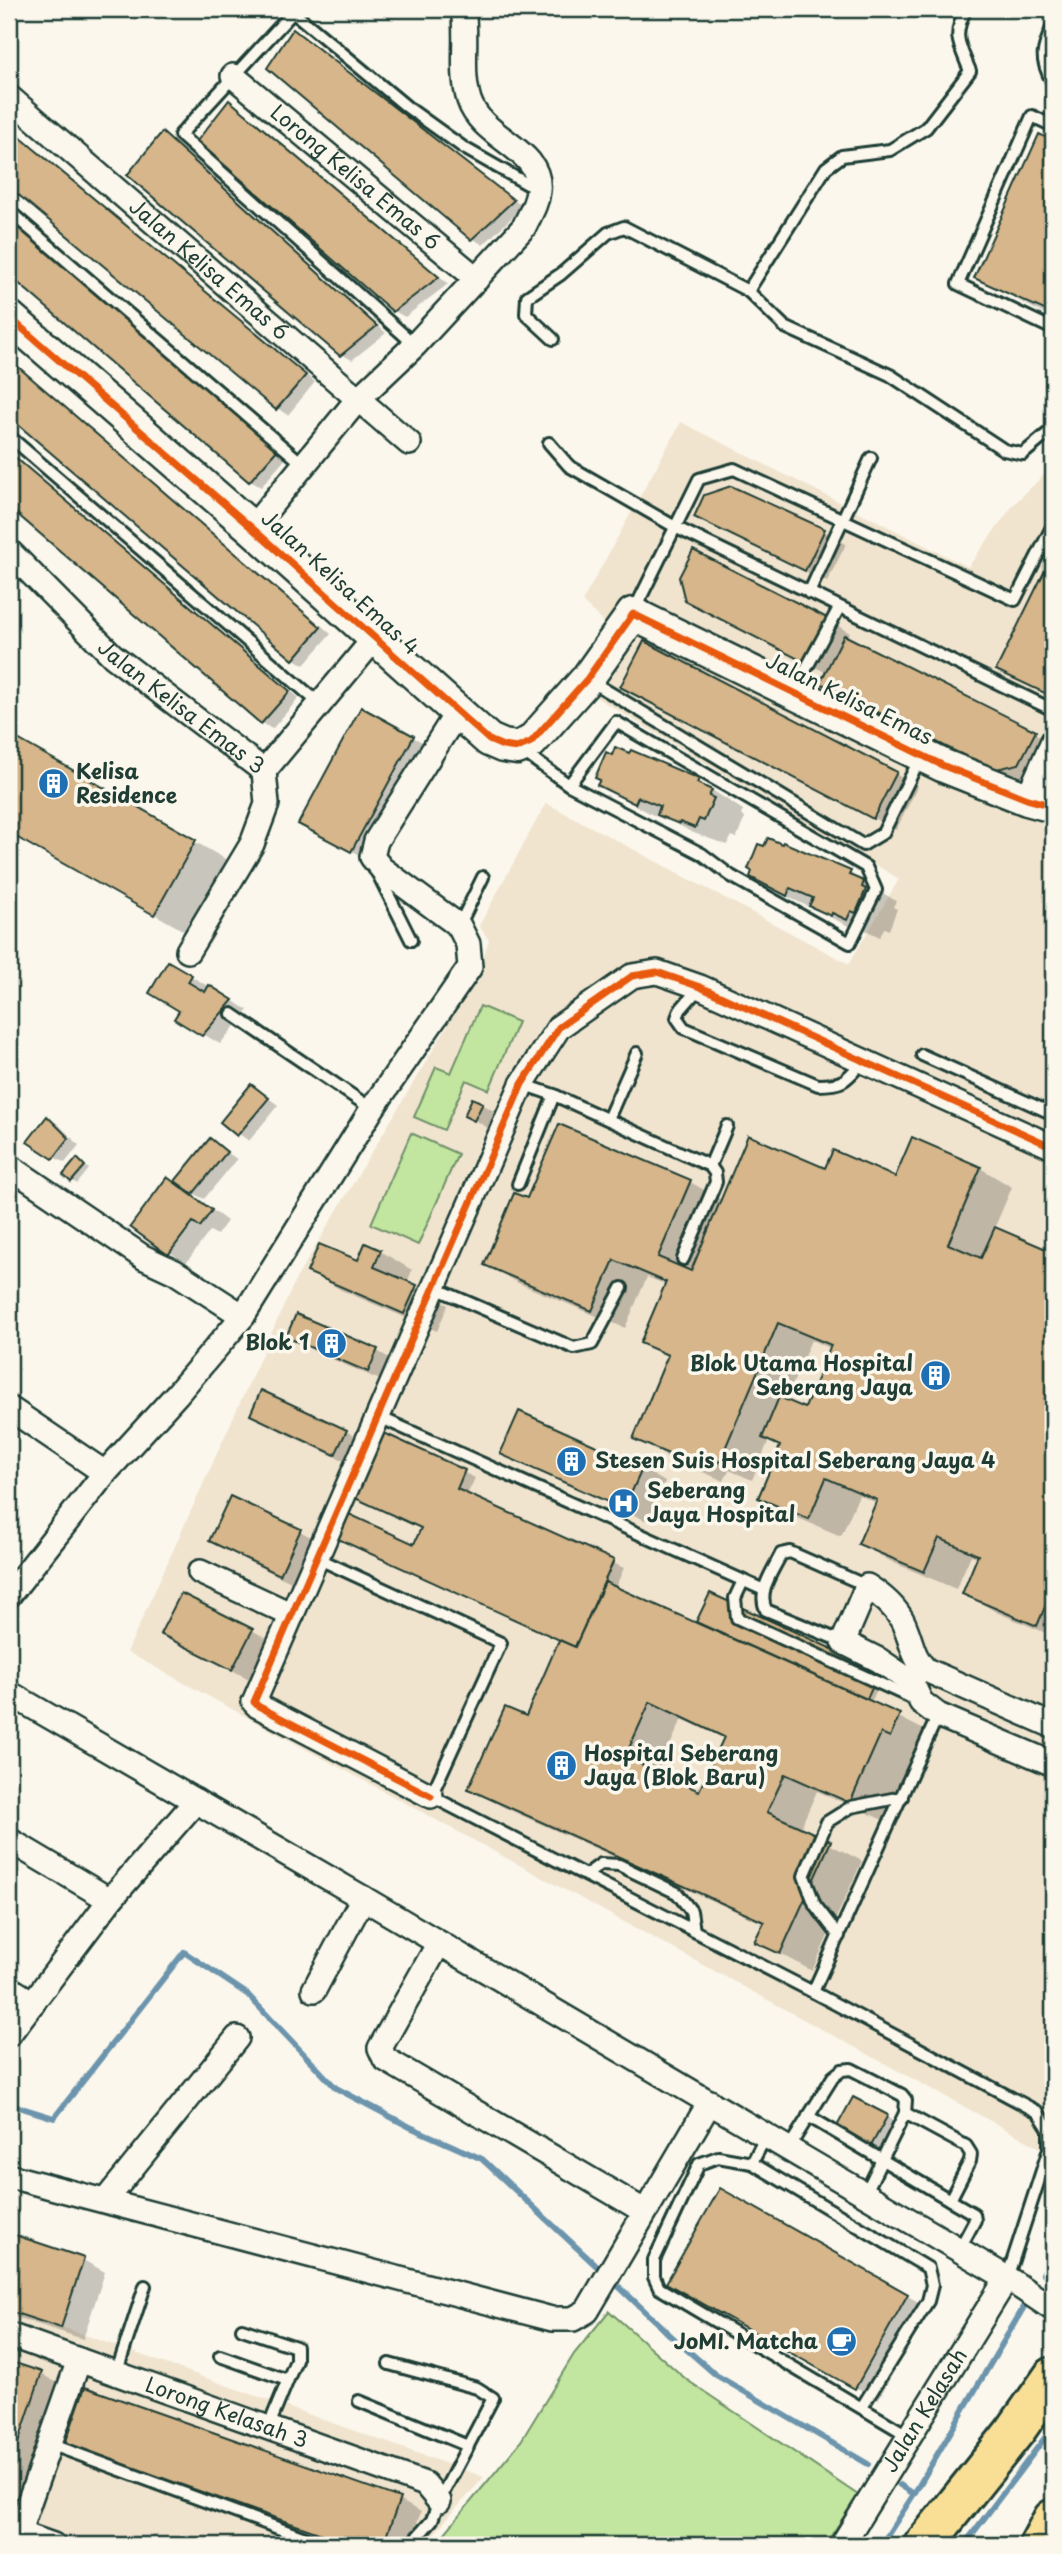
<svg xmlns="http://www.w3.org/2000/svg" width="1062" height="2554" font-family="'Playpen Sans',sans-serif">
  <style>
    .built { fill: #f0e4cf }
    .green { fill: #c2e59f; stroke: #70916a; stroke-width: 2 }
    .shadow { fill: #0003; fill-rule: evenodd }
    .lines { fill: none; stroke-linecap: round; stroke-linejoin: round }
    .stream { stroke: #6c95ad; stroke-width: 6 }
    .building { fill: #d6b68a; stroke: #1f3d34; stroke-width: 2; fill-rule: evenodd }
    .lane-casing { stroke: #1f3d34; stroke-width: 16 }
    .street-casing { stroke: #1f3d34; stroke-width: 28 }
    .secondary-casing { stroke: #1f3d34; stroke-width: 37 }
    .highway-casing { stroke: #1f3d34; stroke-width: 44 }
    .lane { stroke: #fbf7ec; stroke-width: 10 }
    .street { stroke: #fbf7ec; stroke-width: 23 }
    .secondary { stroke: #fbf7ec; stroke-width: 32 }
    .highway { stroke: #f9df96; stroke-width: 38 }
    .cycleway-casing { stroke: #fbf7ec; stroke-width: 11 }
    .cycleway { stroke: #e8590c; stroke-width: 7 }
    .labels { text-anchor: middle; stroke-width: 7; stroke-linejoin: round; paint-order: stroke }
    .street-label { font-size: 21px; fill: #1f3d34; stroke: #fbf7ec }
    .poi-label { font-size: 21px; font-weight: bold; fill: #1f3d34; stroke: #fbf7ec; text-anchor: start }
  </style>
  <rect width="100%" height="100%" fill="#fbf7ec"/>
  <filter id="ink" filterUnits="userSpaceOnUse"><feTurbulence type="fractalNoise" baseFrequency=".0143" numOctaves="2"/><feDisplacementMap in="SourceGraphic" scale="14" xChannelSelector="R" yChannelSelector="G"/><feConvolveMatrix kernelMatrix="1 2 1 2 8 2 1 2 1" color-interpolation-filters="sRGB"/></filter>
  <g filter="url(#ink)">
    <!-- built -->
    <g class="built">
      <path d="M681,422L968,567L1014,504L1053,466V2155L127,1652L296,1279L476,978L489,940L479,926L546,803L849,964L899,879L592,695L627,643L582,602Z"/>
      <path d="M9,2308L484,2477L424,2545H9Z"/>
    </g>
    <!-- green -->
    <g class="green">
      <path d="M480,1006L518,1022L489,1090L466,1080L444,1130L414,1117L436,1067L451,1073Z"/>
      <path d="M411,1133L458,1154L418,1245L371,1224Z"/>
      <path d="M609,2311L687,2380L858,2495L825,2545H435L521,2441L574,2354Z"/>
    </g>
    <!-- shadow -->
    <g class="shadow">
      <path d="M294,31L304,37L523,207L483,245L472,238Z"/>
      <path d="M230,102L240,108L448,284L405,317L394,311Z"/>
      <path d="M9,127L315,382L288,415L277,408L9,185Z"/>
      <path d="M163,134L173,140L386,333L352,360L341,354Z"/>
      <path d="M1040,137L1053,143V319L976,277Z"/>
      <path d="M9,216L288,456L261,487L250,481L9,273Z"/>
      <path d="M9,358L331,634L304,665L294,659L9,415Z"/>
      <path d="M9,451L299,698L272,729L262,723L9,505Z"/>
      <path d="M731,488L824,531L846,544L827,582L696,517Z"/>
      <path d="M1053,558V698L999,669Z"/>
      <path d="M709,613L828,620L850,633L847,638L1053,743L1042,776L1015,782L844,695L822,683L827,673Z"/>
      <path d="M645,643L918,786L896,830L645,699Z"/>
      <path d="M362,710L424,743L363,857L300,823Z"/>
      <path d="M9,736L250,873L209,945L9,832Z"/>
      <path d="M698,781L743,810L741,815L745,818L736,838L732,836L727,845L691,832L668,819L667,821L649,813L600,785Z"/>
      <path d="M784,844L850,873L896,901L893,907L897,909L889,930L884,928L880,937L865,930L863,933L784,895L752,876Z"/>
      <path d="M169,963L248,1010L220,1044L176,1018L182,1010Z"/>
      <path d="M252,1086L278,1105L249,1141L222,1122Z"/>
      <path d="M482,1104L514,1123L498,1134L466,1115Z"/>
      <path d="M48,1118L58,1124L79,1145L65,1163L54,1157Z"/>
      <path d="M559,1126L690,1182L722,1200L826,1170L896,1180L980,1168L1012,1187L994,1229L1053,1254V1636L996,1612L964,1593L979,1558L971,1555L956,1589L892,1562L860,1544L877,1503L859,1495L841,1536L793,1516L761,1497L782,1448L769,1440L752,1480L729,1470L724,1481L667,1457L635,1438L669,1358L643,1342L667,1285L647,1277L625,1328L518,1283L486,1265L528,1200ZM811,1340L832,1349L806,1410L785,1402Z"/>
      <path d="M210,1141L237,1159L204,1199L193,1193L192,1195L227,1221L217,1235L210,1231L186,1263L133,1227L167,1180L189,1192Z"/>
      <path d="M82,1163L89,1169L77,1184L65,1175Z"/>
      <path d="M380,1251L412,1270L407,1283L448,1305L437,1331L341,1290L309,1271L359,1263Z"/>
      <path d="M297,1316L377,1351L409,1369L401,1389L320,1354L288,1336Z"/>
      <path d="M252,1414L346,1431L378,1450L385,1435L475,1478L467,1495L624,1568L615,1588L697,1625L711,1596L883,1675L871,1703L932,1734L922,1754L914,1750L883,1820L817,1791L800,1829L862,1861L812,1971L757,1941L764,1924L503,1807L471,1789L527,1719L561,1641L415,1546L423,1528L368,1472L284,1433ZM682,1719L725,1739L700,1794L657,1774Z"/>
      <path d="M520,1414L643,1469L665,1482L647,1521L525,1466L503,1453Z"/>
      <path d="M231,1498L300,1531L332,1549L312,1592L243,1559L211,1540Z"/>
      <path d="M252,1630L284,1649L264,1687L162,1633Z"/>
      <path d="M854,2099L897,2123L882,2151L839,2127Z"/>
      <path d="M720,2190L929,2308L878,2400L669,2283Z"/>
      <path d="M9,2235L83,2260L105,2272L83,2339L9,2315Z"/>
      <path d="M9,2363L41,2374L63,2386L9,2545Z"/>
      <path d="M67,2443L399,2500L421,2512L409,2545H343L89,2456Z"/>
    </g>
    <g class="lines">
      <!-- stream -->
      <g class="stream">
        <path d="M9,2104L54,2118L184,1952L247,1994L336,2088L410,2127L482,2159L604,2273"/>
        <path d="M1043,2274L1053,2256"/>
        <path d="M612,2280L670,2335L716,2375L868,2464"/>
        <path d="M900,2485L914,2494"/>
        <path d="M887,2536L914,2494L1028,2300"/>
        <path d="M964,2545L1053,2427"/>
      </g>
    </g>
    <!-- building -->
    <g class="building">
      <path d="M293,29L514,200L471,240L267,68Z"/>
      <path d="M229,100L439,277L393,312L197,141Z"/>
      <path d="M9,128L306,375L276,410L9,187Z"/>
      <path d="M162,132L377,326L340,356L127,175Z"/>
      <path d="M1039,134L1053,141V314L974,278Z"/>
      <path d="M9,217L278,449L249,482L9,275Z"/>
      <path d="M9,359L321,627L293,660L9,417Z"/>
      <path d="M9,452L290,691L261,724L9,507Z"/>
      <path d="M731,486L825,529L805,571L694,517L704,495Z"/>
      <path d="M693,550L829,619L806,663L685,601L679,577Z"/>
      <path d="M1053,554V691L1051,696L996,670Z"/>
      <path d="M844,635L1036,731L1019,764L992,770L820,683Z"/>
      <path d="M644,641L897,772L873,819L620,687Z"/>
      <path d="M361,707L414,736L351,852L298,824Z"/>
      <path d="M9,734L196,840L154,915L9,833Z"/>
      <path d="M615,747L629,753L631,750L699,779L697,783L712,790L709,796L714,798L704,821L699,819L695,828L680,822L679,824L657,815L660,806L638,797L635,804L597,785L600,780L595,778L606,752L612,755Z"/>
      <path d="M768,838L782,844L783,842L851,871L849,875L864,881L862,887L866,889L856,913L851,911L847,920L832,913L831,916L809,906L813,898L790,888L787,896L750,877L752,871L748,869L758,844L764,846Z"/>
      <path d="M168,961L192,975L188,982L205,992L209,985L233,1000L202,1036L174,1019L179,1011L149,993Z"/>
      <path d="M251,1084L269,1098L237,1136L220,1122Z"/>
      <path d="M472,1098L483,1103L474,1121L464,1116Z"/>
      <path d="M47,1116L69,1138L53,1159L27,1142Z"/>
      <path d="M559,1124L691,1180L658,1257L691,1271L748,1135L825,1168L833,1150L895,1177L912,1137L981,1167L948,1244L981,1258L995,1227L1053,1252V1275L1046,1293L1053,1296V1588L1037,1626L962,1594L978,1555L939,1538L924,1572L858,1544L877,1500L826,1478L809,1519L758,1498L780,1446L762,1438L779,1397L805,1408L831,1345L778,1323L719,1463L697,1453L692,1464L633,1439L668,1355L640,1343L666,1282L614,1260L592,1311L484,1265L514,1193L527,1198Z"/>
      <path d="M210,1138L227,1152L193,1194L175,1181Z"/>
      <path d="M77,1158L85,1166L71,1182L63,1175Z"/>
      <path d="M167,1177L212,1210L200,1227L193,1222L168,1255L130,1227Z"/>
      <path d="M365,1243L381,1250L374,1267L417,1285L404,1314L307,1272L319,1244L358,1260Z"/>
      <path d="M296,1314L378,1349L368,1372L286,1337Z"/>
      <path d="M261,1390L347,1430L335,1455L250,1415Z"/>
      <path d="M519,1411L643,1467L624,1509L500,1454Z"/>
      <path d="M384,1433L465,1470L457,1489L614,1560L575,1647L336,1538L347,1513L414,1544L421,1528L355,1498Z"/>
      <path d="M230,1496L301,1529L280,1575L209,1541Z"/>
      <path d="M605,1582L900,1714L890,1737L881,1733L850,1803L785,1774L767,1812L831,1841L780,1954L754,1942L764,1922L468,1789L505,1707L526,1716L559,1640L575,1647ZM650,1702L724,1737L699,1791L625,1757Z"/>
      <path d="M181,1593L253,1629L232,1670L160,1634Z"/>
      <path d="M710,1593L880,1671L867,1699L696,1622Z"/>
      <path d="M853,2097L888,2115L871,2146L836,2128Z"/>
      <path d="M720,2188L908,2294L855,2389L666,2283Z"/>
      <path d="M9,2233L84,2258L61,2328L9,2311Z"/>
      <path d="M9,2361L42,2372L9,2470Z"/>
      <path d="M85,2387L400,2498L383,2545H353L65,2444Z"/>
    </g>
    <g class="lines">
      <defs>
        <g id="lane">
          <path d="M1053,26C1042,50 1039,59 1053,83"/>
          <path d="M1053,126L1032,116L958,284L1053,329"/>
          <path d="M9,211L304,465"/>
          <path d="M748,291L826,168L842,156L890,150L926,128L970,71C959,44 952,36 966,9"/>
          <path d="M553,339L526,314L527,297L561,274L608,233L624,227L748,291L785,327L890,375L1004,450L1023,454L1053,429"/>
          <path d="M415,345L180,135L293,12L407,107L464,148L536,189"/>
          <path d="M9,436L320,704"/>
          <path d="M549,443L569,466L677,528L1053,710"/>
          <path d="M809,593L871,458"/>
          <path d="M634,611L699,479L734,469L1015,600L1053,525"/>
          <path d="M589,680L863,845L883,833L921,756"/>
          <path d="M795,689L839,608"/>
          <path d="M522,751L569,785L702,854L731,876L850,943L876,890L866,867L616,722L569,785"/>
          <path d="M376,870L411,940"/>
          <path d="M459,926L483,877"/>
          <path d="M700,987L680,1010L677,1018L684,1028L818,1085C845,1085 846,1080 863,1061"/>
          <path d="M232,1014L372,1109"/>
          <path d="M922,1055L1053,1114"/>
          <path d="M522,1084L554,1095L710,1166L715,1173L716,1182L683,1259"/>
          <path d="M608,1119L637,1053"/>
          <path d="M710,1166L727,1126"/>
          <path d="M518,1184L554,1095"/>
          <path d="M435,1288L574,1348L592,1344L622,1288"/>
          <path d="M379,1417L764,1590"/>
          <path d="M317,1558L501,1643L431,1796L813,1992L1038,2112L1049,2129V2149L1007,2278"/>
          <path d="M743,1581L735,1598L737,1618L918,1701"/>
          <path d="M843,1642L766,1610C757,1591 773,1571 781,1554L790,1552L867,1586"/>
          <path d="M586,1875L601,1864L619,1865L677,1893L691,1911L694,1931"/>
          <path d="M839,1936L815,1905L804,1876L827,1822L851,1807L902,1797"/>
          <path d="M813,1992L938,1715"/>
          <path d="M808,2116L950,2200L970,2161L971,2154L966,2146L905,2113"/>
          <path d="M788,2149L833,2077L842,2070L851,2069L902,2095L906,2100L905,2113L865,2194"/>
          <path d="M752,2163L766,2136"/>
          <path d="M950,2200L974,2214L975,2220L959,2250"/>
          <path d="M242,2329L296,2347V2360L268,2428"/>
          <path d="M220,2356L287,2380"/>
          <path d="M389,2364L477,2388L493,2398L439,2501L432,2520L410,2545"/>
          <path d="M116,2374L145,2286"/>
          <path d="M359,2401L468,2446"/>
          <path d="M862,2407L928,2301L932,2285L928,2268L752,2163L718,2157L699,2164L654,2260V2277L659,2288L909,2436"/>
          <path d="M50,2444L324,2545"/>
        </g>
        <g id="street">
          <path id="s1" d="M233,76L477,279"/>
          <path id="s2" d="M9,97L409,443"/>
          <path d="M252,528L358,399L415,345L524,227C529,216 537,204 538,191C543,148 482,140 469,100C460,71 468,39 463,9"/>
          <path id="s3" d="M9,551L113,656L264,771"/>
          <path d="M264,771L374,639"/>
          <path d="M1027,799L1053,741"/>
          <path d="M188,951L252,844L267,804L264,771"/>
          <path d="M9,1166L143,1257L175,1272L243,1316"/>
          <path d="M9,1408L105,1473"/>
          <path d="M200,1572L292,1615"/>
          <path d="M9,1595L105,1473L177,1394L243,1316L372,1109L470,967L468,944L459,926L382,869L372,857L376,841L458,711"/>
          <path d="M9,1693L363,1898L1007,2278L1053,2309"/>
          <path d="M1053,1726L926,1670C912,1658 911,1637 902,1620C894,1605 881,1595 867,1586L843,1642L879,1660L904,1677L915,1689L921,1702L938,1715L1053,1764"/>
          <path d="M431,1796L258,1706L254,1702L522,1084L559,1027L632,976L657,972L700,987L1053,1147"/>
          <path d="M9,1840L110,1900"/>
          <path d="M439,1943L380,2048L385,2059L644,2211"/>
          <path d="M9,1988L33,2003"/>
          <path d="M314,1990L363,1898"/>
          <path d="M9,2034L110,1900L196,1801"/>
          <path d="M9,2176L552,2319H573L587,2311L710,2102"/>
          <path d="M106,2200L237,2038"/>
          <path id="s4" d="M9,2335L425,2484L439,2501"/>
          <path d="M19,2533L53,2545"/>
          <path d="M14,2545L79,2360"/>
          <path id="s5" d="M842,2545L1007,2278"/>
        </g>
        <path id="secondary" d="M9,317L252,528L489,740L503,746L517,748L531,742L587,679L633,614L944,766L1027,799L1053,806"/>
        <g id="highway">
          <path d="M924,2545L1015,2431L1053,2377"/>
          <path d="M1039,2545L1053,2519"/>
        </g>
      </defs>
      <!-- lane casing -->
      <use href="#lane" class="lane-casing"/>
      <!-- street casing -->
      <use href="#street" class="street-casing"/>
      <!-- secondary casing -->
      <use href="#secondary" class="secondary-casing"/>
      <!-- highway casing -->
      <use href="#highway" class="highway-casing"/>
      <!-- lane -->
      <use href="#lane" class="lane"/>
      <!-- street -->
      <use href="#street" class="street"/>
      <!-- secondary -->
      <use href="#secondary" class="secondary"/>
      <!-- highway -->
      <use href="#highway" class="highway"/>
      <defs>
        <g id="cycleway">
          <path d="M9,317L252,528L489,740L503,746L517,748L531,742L587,679L633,614L944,766L1027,799L1053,806"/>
          <path d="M431,1796L258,1706L254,1702L522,1084L559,1027L632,976L657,972L700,987L1053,1147"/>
        </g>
      </defs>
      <!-- cycleway casing -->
      <use href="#cycleway" class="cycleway-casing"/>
      <!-- cycleway -->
      <use href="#cycleway" class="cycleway"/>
    </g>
  </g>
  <!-- icons -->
  <defs>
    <symbol id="building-disc" viewBox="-11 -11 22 22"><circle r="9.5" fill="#1f6fb2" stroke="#fbf7ec"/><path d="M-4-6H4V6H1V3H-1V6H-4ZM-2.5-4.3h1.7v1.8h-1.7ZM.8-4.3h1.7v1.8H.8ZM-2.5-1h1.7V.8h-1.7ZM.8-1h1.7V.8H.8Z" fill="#fff"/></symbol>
    <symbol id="hospital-disc" viewBox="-11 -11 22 22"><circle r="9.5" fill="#1f6fb2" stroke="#fbf7ec"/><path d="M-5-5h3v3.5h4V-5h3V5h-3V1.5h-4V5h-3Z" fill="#fff"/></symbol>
    <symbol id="cafe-disc" viewBox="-11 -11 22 22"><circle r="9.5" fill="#1f6fb2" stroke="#fbf7ec"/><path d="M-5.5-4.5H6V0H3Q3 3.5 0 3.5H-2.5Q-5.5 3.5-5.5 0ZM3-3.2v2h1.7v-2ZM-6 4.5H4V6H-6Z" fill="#fff"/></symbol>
  </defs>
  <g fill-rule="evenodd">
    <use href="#building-disc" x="36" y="766" width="35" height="35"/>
    <use href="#building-disc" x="314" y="1326" width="35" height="35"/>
    <use href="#building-disc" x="918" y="1358" width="35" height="35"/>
    <use href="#building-disc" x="554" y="1444" width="35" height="35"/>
    <use href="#hospital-disc" x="606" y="1486" width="35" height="35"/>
    <use href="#building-disc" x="544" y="1748" width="35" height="35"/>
    <use href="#cafe-disc" x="824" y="2324" width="35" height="35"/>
  </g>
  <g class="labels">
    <!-- street labels -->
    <g class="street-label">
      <text dy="7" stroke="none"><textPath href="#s1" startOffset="159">Lorong Kelisa Emas 6</textPath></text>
      <text dy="7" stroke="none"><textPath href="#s2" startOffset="264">Jalan Kelisa Emas 6</textPath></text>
      <text transform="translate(340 583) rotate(42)" y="7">Jalan Kelisa Emas 4</text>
      <text transform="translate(849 699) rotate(26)" y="7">Jalan Kelisa Emas</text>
      <text dy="7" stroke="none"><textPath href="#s3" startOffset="233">Jalan Kelisa Emas 3</textPath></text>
      <text dy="7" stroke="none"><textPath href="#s5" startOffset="158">Jalan Kelasah</textPath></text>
      <text dy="7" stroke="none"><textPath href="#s4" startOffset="231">Lorong Kelasah 3</textPath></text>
    </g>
    <!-- poi labels -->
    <g class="poi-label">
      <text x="76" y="779">Kelisa<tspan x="76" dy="24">Residence</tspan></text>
      <text x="309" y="1350" text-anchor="end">Blok 1</text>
      <text x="913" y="1371" text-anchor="end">Blok Utama Hospital<tspan x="913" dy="24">Seberang Jaya</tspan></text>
      <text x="595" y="1468">Stesen Suis Hospital Seberang Jaya 4</text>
      <text x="647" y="1498">Seberang<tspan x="647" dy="24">Jaya Hospital</tspan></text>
      <text x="584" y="1761">Hospital Seberang<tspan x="584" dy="24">Jaya (Blok Baru)</tspan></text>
      <text x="818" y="2349" text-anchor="end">JoMI. Matcha</text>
    </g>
  </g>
  <!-- margin -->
  <rect width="1062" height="2554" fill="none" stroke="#fbf7ec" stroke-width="35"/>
  <rect x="18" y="18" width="1027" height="2519" fill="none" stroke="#1f3d34" stroke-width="2.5" filter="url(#ink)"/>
</svg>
